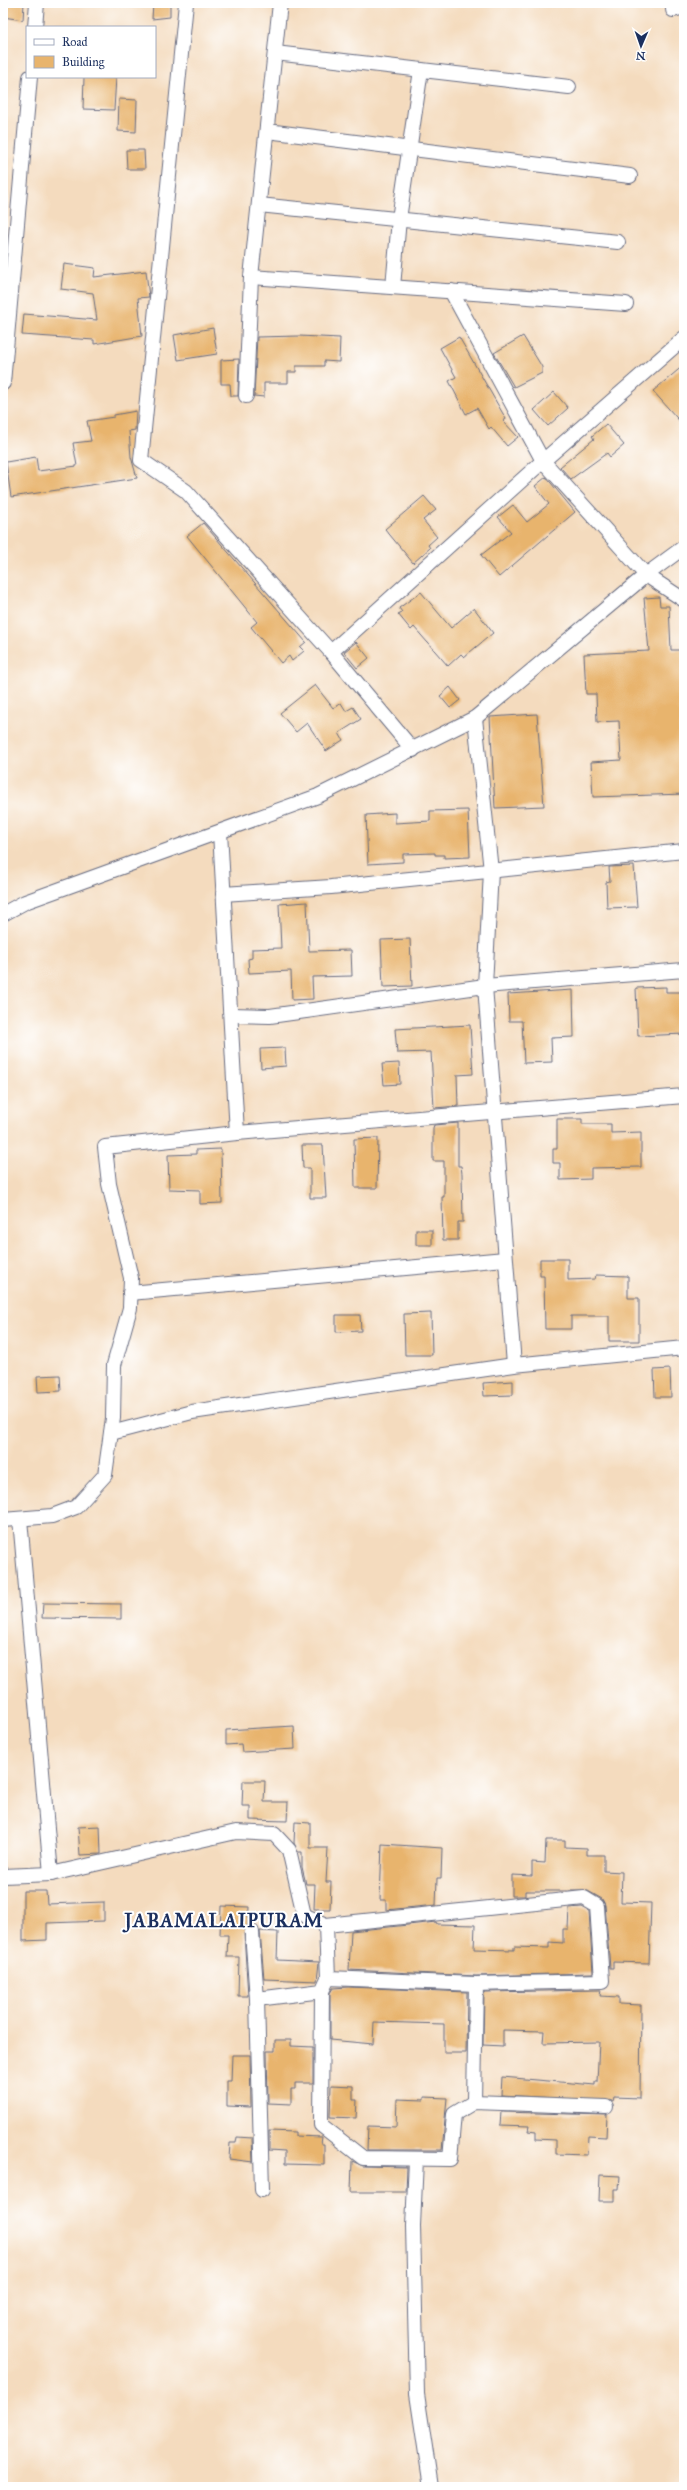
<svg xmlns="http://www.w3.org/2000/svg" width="687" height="2490" font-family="'IM FELL Great Primer',serif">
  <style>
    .building { fill: #e8b46d }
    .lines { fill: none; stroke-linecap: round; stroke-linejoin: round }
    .minor-casing { stroke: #676b80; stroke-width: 16 }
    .minor { stroke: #fff; stroke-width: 14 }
    .labels { text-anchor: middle; stroke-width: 4; stroke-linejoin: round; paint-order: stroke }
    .district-label { font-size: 19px; font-weight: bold; letter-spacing: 1px; fill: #1b2f5e; stroke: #fff }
  </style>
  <rect width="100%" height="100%" fill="#fff"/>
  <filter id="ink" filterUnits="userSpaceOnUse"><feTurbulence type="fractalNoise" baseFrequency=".025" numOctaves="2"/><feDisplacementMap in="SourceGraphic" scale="8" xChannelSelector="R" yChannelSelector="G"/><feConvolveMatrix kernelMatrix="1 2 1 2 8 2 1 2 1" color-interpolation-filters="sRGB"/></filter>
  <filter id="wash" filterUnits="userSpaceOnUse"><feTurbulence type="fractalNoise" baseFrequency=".012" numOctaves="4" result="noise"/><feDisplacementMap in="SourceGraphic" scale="16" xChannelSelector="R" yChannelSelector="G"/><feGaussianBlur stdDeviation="0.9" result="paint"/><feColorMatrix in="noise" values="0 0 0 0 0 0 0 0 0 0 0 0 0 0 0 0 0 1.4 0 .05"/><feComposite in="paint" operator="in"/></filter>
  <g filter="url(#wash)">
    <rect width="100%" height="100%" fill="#f4dbbe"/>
    <g id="blocks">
      <!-- building -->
      <g class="building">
        <path d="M3,3H24L23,20L3,17Z"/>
        <path d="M153,3H170V17L152,19Z"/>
        <path d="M84,77H116L114,110L83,109Z"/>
        <path d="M119,99L137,100L136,132L118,131Z"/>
        <path d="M126,150H144L145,169H127Z"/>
        <path d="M64,264L95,268L94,277L146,271L149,297L138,298L142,336L94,344V340L22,335L24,314L97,320L93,293L61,289Z"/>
        <path d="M213,328L217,354L178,360L174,335Z"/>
        <path d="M299,336L340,338L339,362L324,361V366H296V372H288V383H264V397L254,396L257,337Z"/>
        <path d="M523,336L542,367V373L514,387L494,353Z"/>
        <path d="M459,337L506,419L503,421L518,437L507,446L491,427L489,429L477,408L466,414L449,381L456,377L440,348Z"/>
        <path d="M239,359L238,396H231L230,384H221V360Z"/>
        <path d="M684,365V426L653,391Z"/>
        <path d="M554,392L568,408L548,426L534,410Z"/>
        <path d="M136,411L135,430L129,431L131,457L137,478L11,497L6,462L36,457L38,471L77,466L73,443L91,441L87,421L114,417V415Z"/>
        <path d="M606,424L624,445L610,457L607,453L571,479L560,467L594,439L592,436Z"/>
        <path d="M546,477L575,512L499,577L481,555L511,532L498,517L513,505L527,522L549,504L535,486Z"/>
        <path d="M424,496L436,510L423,520L437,537L428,545L430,548L413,563L385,529Z"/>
        <path d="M203,523L306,642L300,647L304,651L292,661L289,656L281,663L251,627L257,622L187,536Z"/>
        <path d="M421,592L451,628L474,608L493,633L464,657L461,654L448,666L414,627L411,630L398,614L402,612L399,608Z"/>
        <path d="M659,597L660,606H669L671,650H683L684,794L593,797L591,762L621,760L619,721L597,722L596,694H586L584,654L649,651L644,598Z"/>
        <path d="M356,642L369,658L357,668L344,652Z"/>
        <path d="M315,685L333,708L341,703L346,711L353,707L361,719L339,733L343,740L326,751L307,723L296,732L280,713Z"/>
        <path d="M450,687L460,700L450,708L440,696Z"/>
        <path d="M537,714L544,806L495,808L490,717Z"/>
        <path d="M468,810L470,857L444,858V855H435V853L403,854V862L368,864L366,815L395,813V823L430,821V811Z"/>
        <path d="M634,866L637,907L607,908L606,882L610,881L609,867Z"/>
        <path d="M307,902L309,951L351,950L352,976L312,977L313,999L292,1000L291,971L249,973L248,959L252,958V949L281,948L279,904Z"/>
        <path d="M410,939L412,986L383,987L381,940Z"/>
        <path d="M666,987V992H684V1034L638,1036L636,988Z"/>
        <path d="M573,990L574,1037L551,1038L552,1062L524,1063L522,1021H509L508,994Z"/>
        <path d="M470,1025L473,1074L457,1075L458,1106L434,1108L431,1052L397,1053L395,1029Z"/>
        <path d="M285,1048L286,1066L261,1068L260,1049Z"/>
        <path d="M399,1063L400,1084L384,1085L382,1064Z"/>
        <path d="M557,1119H582V1124H611V1133L641,1132V1167L591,1168V1179L560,1180V1163H553V1149H557Z"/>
        <path d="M458,1123V1166H461L462,1174L463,1222H458V1240H443L442,1197H444V1161H433V1128L434,1125Z"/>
        <path d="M378,1138L377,1188H355L354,1139Z"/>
        <path d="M302,1145H323L326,1198H310V1168H303Z"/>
        <path d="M221,1149L222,1203L200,1204V1190L169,1189L168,1155L196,1154V1150Z"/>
        <rect x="416" y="1230" width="16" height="15"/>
        <path d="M540,1259H568V1280L595,1279L596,1275L628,1276V1298H639V1341H609V1316H571V1329H545L544,1276H540Z"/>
        <path d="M431,1313L432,1355H405L404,1314Z"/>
        <path d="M336,1315H360L361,1331L336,1332Z"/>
        <path d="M670,1369L671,1397H655L654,1370Z"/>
        <path d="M60,1375L61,1391L38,1392L37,1376Z"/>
        <path d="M513,1381V1395L484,1396L483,1383Z"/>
        <path d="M43,1603L121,1604V1619L42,1618Z"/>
        <path d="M294,1726L295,1749L242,1752L241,1744L226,1745V1730Z"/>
        <path d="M243,1781H265L264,1802H288L287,1821L250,1820V1806H242Z"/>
        <path d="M295,1822L310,1823V1848H328L326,1882H331L330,1909H314L315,1884H306L302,1867V1852H298L294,1843Z"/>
        <path d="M100,1826L101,1854L80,1855L78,1827Z"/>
        <path d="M546,1840H565V1847L587,1848V1855H604V1871L622,1872L621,1902L651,1903L649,1963L613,1962V1968H610L605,1905L602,1899L588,1891H525V1896H512V1875L532,1876V1862L545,1863Z"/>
        <path d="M382,1844L442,1848L441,1878H437L436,1905L386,1910V1900H380Z"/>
        <path d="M23,1891H46L47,1904L104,1902V1921L47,1923V1940L23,1941Z"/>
        <path d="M221,1906L249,1907L248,1925L244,1933L248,1996H238L239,1957H227L228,1935H220Z"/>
        <path d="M582,1907L589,1911L593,1973L476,1976L349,1970L351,1931L436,1922L437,1924L475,1925L474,1949L514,1950V1947L549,1948V1942L563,1943V1929H568L569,1908Z"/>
        <path d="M260,1931L278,1932L277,1960L319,1962L317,1981L264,1979Z"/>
        <path d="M348,1987L467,1992L466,2053H444V2024L374,2022L373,2044L330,2040V1993L333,1988Z"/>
        <path d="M601,1990L600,1996L619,1997V2004L641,2005L640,2098L614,2097L613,2101L501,2095L502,2077L595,2085V2082H597L599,2042L543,2043L544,2031L503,2030V2046L483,2045L484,1992Z"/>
        <path d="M275,2040H291V2046L313,2047V2083H295V2089H291V2104L268,2103L267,2051H275Z"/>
        <path d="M232,2055H250L251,2107L227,2106V2081H231Z"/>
        <path d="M331,2085L353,2086V2100H357L356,2118L330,2117Z"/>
        <path d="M424,2097L447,2098L442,2150H367L368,2126L396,2127L397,2099L424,2100Z"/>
        <path d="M501,2112L607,2115L606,2137L588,2136L587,2155L556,2154V2140L536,2139V2132L528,2131L529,2126L500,2125Z"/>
        <path d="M269,2131L295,2132V2136L322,2137L321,2144H324V2165L285,2164V2151L269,2150Z"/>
        <path d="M237,2137L252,2138L253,2162L229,2159L230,2143H236Z"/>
        <path d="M352,2161L363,2166L407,2167L406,2192H351Z"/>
        <path d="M600,2175L620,2176L619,2189H615V2201H599Z"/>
      </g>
    </g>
  </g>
  <g filter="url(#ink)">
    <use href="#blocks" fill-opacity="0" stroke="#676b80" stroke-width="1"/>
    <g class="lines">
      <defs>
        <g id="minor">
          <path d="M186,3L141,460L186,491L331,652L413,750"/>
          <path d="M673,3V10L684,7"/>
          <path d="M35,27L37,3"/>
          <path d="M275,53L569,87"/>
          <path d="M267,131L630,176"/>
          <path d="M259,205L618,242"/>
          <path d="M251,277L626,304"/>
          <path d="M393,287L399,219L421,70"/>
          <path d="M451,291L543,461L646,575L684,600"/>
          <path d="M3,383L30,77"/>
          <path d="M246,396L251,277L280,3"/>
          <path d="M331,652L543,461L684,338"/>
          <path d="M475,718L491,871L485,986L514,1365"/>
          <path d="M220,832L237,1133"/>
          <path d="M223,894L331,887L684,851"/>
          <path d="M3,914L25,902L318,796L475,718L646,575L684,547"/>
          <path d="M231,1015L270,1016L485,986L684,970"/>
          <path d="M130,1293L505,1259"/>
          <path d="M111,1433L192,1412L514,1365L684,1348"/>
          <path d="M20,1519L51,1874"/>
          <path d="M3,1520L52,1516L76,1507L105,1475L113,1418L114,1365L130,1308L131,1278L109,1184L105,1147L237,1133L684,1096"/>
          <path d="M3,1876L51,1874L236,1832L274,1834L289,1850L304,1915L326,1925L328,1978"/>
          <path d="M252,1932L257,1999"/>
          <path d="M322,1991L321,2125L363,2158L450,2159L454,2114L474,2102L606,2107"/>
          <path d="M474,2102L476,1984"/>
          <path d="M416,2160L413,2226L417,2394L431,2487"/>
          <path d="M262,2190L257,1999L322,1991L328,1978L476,1984L602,1981L597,1906L584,1898L326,1925"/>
        </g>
      </defs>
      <!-- minor casing -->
      <use href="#minor" class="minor-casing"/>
      <!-- minor -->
      <use href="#minor" class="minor"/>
    </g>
  </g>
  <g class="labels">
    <!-- district labels -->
    <g class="district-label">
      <text x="224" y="1927">JABAMALAIPURAM</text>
    </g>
  </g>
  <!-- margin -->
  <rect width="687" height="2490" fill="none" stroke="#fff" stroke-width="16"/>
  <!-- legend -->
  <rect x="26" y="26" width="130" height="52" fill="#ffffff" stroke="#a4acbf"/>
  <rect x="34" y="39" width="20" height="6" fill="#ffffff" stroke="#a4acbf"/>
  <text x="62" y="46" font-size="12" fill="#1b2f5e">Road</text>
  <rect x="34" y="56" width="20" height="12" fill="#e8b46d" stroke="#a4acbf"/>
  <text x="62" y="66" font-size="12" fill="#1b2f5e">Building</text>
  <!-- north arrow -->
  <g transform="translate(641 46) rotate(182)" stroke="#ffffff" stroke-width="3" paint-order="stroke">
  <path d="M0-3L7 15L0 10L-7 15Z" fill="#1b2f5e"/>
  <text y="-6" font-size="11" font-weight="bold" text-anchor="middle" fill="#1b2f5e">N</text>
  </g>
</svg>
